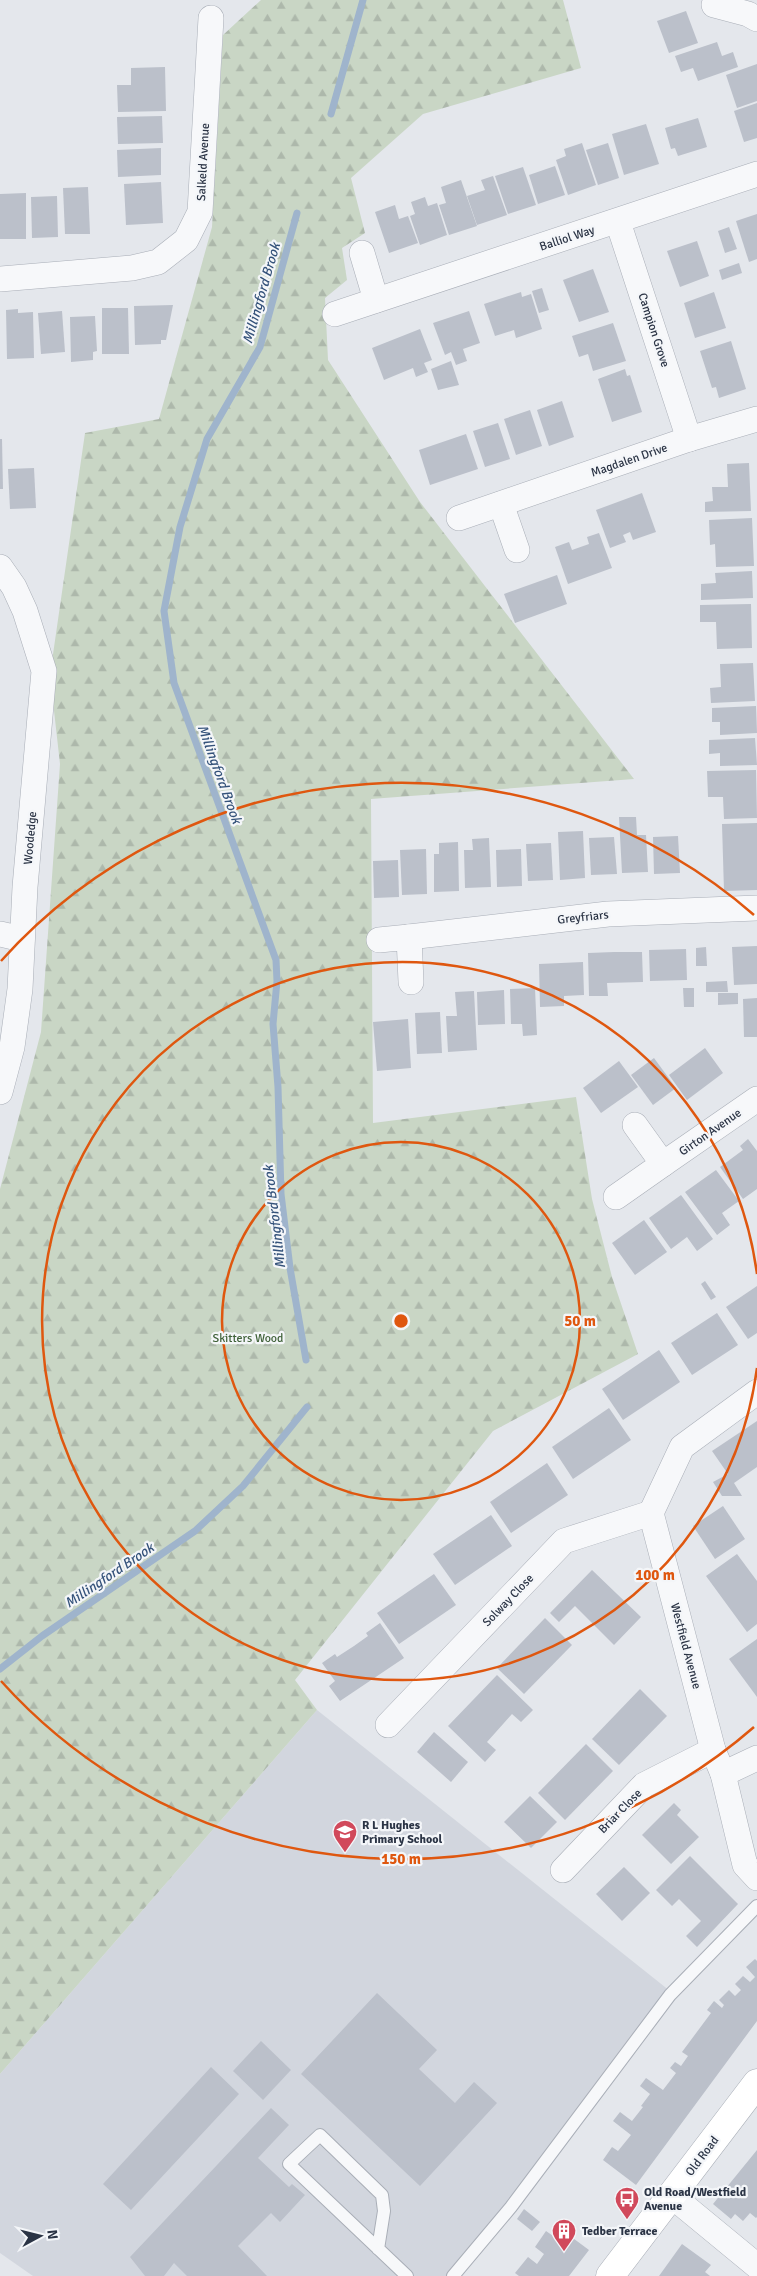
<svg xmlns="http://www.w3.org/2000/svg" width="757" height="2276" font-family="Signika,sans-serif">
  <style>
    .built { fill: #d2d6de }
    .forest { fill: url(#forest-firs) }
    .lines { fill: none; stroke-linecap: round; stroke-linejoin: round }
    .stream { stroke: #9fb4cc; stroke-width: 7 }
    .building { fill: #bbc0ca }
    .lane-casing { stroke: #a9aeb7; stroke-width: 14 }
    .street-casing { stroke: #a9aeb7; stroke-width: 26 }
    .secondary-casing { stroke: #a9aeb7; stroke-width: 29 }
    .lane { stroke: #f7f8fa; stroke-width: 12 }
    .street { stroke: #f7f8fa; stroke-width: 25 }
    .secondary { stroke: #fff; stroke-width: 28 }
    .ring { fill: none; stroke: #df570f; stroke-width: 2.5 }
    .labels { text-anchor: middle; stroke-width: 4.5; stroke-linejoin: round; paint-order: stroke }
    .street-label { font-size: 12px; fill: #2b3445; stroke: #f4f6f9 }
    .park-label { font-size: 12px; fill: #3f6138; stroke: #f4f6f9 }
    .poi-label { font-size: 12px; font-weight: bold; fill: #2b3445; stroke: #f4f6f9; text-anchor: start }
    .water-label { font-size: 14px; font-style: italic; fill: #34527a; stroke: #f4f6f9 }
    .centre { fill: #df570f; stroke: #f4f6f9; stroke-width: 2.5 }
    .ring-label { font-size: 15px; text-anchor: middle; font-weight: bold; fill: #df570f; stroke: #f4f6f9; stroke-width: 4.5; stroke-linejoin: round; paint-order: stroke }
  </style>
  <defs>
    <pattern id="forest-firs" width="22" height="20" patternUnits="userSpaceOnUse" patternTransform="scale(1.25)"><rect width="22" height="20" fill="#c9d6c5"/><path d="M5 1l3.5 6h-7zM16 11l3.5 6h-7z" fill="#adb8ab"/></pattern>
  </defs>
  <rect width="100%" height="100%" fill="#e4e7ec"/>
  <!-- built -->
  <path class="built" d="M317,1710L675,1995L448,2276H33L0,2253V2074Z"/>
  <!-- forest -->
  <path class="forest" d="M261,0H563L581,68L423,114L351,178L365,233L342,248L347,280L325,298L328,360L420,502L634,779L371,799L373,1123L576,1097L592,1199L612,1277L638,1354L493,1431L295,1680L317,1710L0,2074V1189L41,1032L60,764L50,675L85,433L159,419L212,227L223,35Z"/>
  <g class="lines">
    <!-- stream -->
    <g class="stream">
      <path d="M331,114L363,0"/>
      <path d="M297,213L260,347L207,439L180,527L164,611L174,683L276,960L277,981L273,1024L278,1087L281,1194L290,1268L306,1360"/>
      <path d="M0,1669L42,1636L195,1531L243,1486L307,1407"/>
    </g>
  </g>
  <!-- building -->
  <g class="building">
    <path d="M686,11L698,43L669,53L657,21Z"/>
    <path d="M717,42L722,56L733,52L738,67L698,81L693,68L681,72L675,56Z"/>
    <path d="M757,64V101L737,108L726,75Z"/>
    <path d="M165,67L166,111L118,112L117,85H131V68Z"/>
    <path d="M757,103V138L744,142L734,111Z"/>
    <path d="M162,116L163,143L118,144L117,117Z"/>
    <path d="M698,118L707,147L678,156L675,148L671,149L665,128Z"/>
    <path d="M646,124L659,164L624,175L612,134Z"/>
    <path d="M582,143L596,185L568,195L556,160L566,156L564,149Z"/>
    <path d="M608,143L619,178L598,185L586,150Z"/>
    <path d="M161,148V175L118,177L117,150Z"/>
    <path d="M555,166L565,195L538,204L529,175Z"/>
    <path d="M523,167L536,205L508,214L495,176Z"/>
    <path d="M493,176L507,215L477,225L467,196L485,190L481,180Z"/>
    <path d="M461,180L477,226L449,235L439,205L446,203L441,187Z"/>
    <path d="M161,182L163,223L126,225L124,184Z"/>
    <path d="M88,187L90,234H65L63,188Z"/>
    <path d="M26,193V239H0V194Z"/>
    <path d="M57,196L58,237L32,238L31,197Z"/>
    <path d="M425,197L428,206L437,203L447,235L420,245L410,216L415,214L411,202Z"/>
    <path d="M395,205L399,219L408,216L418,243L389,253L375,212Z"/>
    <path d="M757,214V259L749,262L736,221Z"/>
    <path d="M729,227L737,249L725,253L718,231Z"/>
    <path d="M697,241L709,276L680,287L667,251Z"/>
    <path d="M739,263L742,273L722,280L719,270Z"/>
    <path d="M593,269L609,312L579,322L563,280Z"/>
    <path d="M542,288L549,310L539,313L532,291Z"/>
    <path d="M521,292L522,297L531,294L542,329L516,338L514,330L495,336L484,304Z"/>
    <path d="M714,292L726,328L695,338L684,303Z"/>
    <path d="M173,305L166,340H161V344L135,345L134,306Z"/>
    <path d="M102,308H128L129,354H102Z"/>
    <path d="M18,309V313L33,312L34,358L7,359L6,310Z"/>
    <path d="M62,311L65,352L41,354L38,313Z"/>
    <path d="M469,311L480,343L463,349L467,361L456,365L451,352L445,355L433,323Z"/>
    <path d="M95,316L97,351L93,352V360L71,362L70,317Z"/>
    <path d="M613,323L626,361L593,371L588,354L579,357L572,336Z"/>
    <path d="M420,329L432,360L424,363L428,372L416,377L413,368L384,380L372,348Z"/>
    <path d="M731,341L746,389L719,398L716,387L712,388L700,351Z"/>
    <path d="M451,361L459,385L438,390L431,369Z"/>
    <path d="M625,369L627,376L630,375L642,412L612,422L598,379Z"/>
    <path d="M562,401L574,437L549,446L537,410Z"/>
    <path d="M530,410L542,446L516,455L504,419Z"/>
    <path d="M498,423L510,459L485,467L473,431Z"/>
    <path d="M466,434L478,469L430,485L419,450Z"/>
    <path d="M0,439H2L3,489H0Z"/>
    <path d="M749,463L751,511L705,512V502L713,501L712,487H728L727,464Z"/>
    <path d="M34,468L36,508L10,509L8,469Z"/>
    <path d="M642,493L656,532L633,540L630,532L623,535L626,542L610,548L596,510Z"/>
    <path d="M752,518L754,566L716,567L715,544L710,545L709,520Z"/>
    <path d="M599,533L612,568L568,584L555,547L569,542L572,550L589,544L587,537Z"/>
    <path d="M752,571L753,598L701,600V584L716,583L715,573Z"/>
    <path d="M557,575L567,604L515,623L504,594Z"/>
    <path d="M751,604L752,648L717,649L716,622H700V605Z"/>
    <path d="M753,663L755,701L711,703L710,688L721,687L720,664Z"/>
    <path d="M756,706L757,733L720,735V722H712V708Z"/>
    <path d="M755,738L757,765L720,766V753L709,754V740Z"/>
    <path d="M756,770L757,818L724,819L723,797H708L707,771Z"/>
    <path d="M619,817H636L637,835H646L648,872L622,873Z"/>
    <path d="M757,823V890L724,891L722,824Z"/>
    <path d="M583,831L585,878L560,880L558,832Z"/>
    <path d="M678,836L680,873L654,874L653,837Z"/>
    <path d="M614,837L617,874L591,875L589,838Z"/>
    <path d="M489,838L491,887L465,888L464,850H473L472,839Z"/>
    <path d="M458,842L459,891L434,892V854H439V843Z"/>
    <path d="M551,843L553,880L528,881L526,844Z"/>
    <path d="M426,849L427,894L402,895L400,850Z"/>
    <path d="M521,849L522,886L497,887L496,850Z"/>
    <path d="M398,860L399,897L374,898L373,861Z"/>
    <path d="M757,946V984L734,985L732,947Z"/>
    <path d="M706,947L707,966H696V948Z"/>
    <path d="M686,949L687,980L650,981L649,950Z"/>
    <path d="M614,952H642L643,982L607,983L608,996H589L588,953Z"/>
    <path d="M583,962L584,995L564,996V1006L540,1007L539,964Z"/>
    <path d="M727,981L728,992H706V982Z"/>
    <path d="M535,988L537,1035L523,1036L522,1024H511L510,989Z"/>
    <path d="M683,988H694V1007H684Z"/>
    <path d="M504,990L505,1024L478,1025L477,992Z"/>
    <path d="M474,991L477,1050L448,1052L446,1016H457L455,992Z"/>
    <path d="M718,993H738V1004L718,1005Z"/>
    <path d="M757,998V1037H744L743,999Z"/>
    <path d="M440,1012L442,1053L417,1054L415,1013Z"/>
    <path d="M408,1019L411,1068L377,1071L373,1022Z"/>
    <path d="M705,1048L723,1073L687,1100L669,1075Z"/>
    <path d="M654,1058L676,1088L653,1105L631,1075Z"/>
    <path d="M619,1061L638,1087L601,1113L583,1088Z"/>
    <path d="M748,1139L757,1151V1189L743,1199L720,1167L743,1150L740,1146Z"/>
    <path d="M716,1170L739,1201L722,1213L730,1225L717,1235L685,1192Z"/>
    <path d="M681,1195L713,1239L697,1251L687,1237L671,1249L649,1218Z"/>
    <path d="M644,1220L667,1252L635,1275L612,1243Z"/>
    <path d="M705,1281L716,1297L711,1300L701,1284Z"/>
    <path d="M757,1286V1333L748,1339L726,1307Z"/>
    <path d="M717,1313L738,1345L692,1375L671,1343Z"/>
    <path d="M659,1350L680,1382L623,1420L602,1389Z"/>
    <path d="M609,1408L631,1440L573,1479L552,1447Z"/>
    <path d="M757,1421V1467L734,1483L742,1496H722L713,1482L728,1474L712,1451Z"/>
    <path d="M547,1463L568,1495L511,1533L490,1502Z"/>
    <path d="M723,1506L745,1539L715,1559L693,1526Z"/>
    <path d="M491,1515L512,1546L455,1585L433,1554Z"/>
    <path d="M737,1554L757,1581V1624L747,1632L706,1576Z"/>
    <path d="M592,1570L641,1617L614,1645L575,1606L559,1622L550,1613Z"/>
    <path d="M434,1574L456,1605L399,1644L377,1613Z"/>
    <path d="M545,1618L572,1645L524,1694L497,1668Z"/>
    <path d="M380,1623L404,1658L340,1701L329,1686L335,1681L322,1663L335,1654L337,1657L354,1646L368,1636L366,1633Z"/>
    <path d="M757,1639V1697L729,1659Z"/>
    <path d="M497,1675L533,1710L521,1722L512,1714L487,1742L496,1750L485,1762L448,1726Z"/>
    <path d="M640,1689L667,1716L619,1765L592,1739Z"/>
    <path d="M434,1732L468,1762L451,1782L417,1752Z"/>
    <path d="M586,1744L613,1771L565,1820L538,1793Z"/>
    <path d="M530,1796L557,1822L531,1848L504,1822Z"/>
    <path d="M674,1803L681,1810L677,1815L699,1837L671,1864L642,1835Z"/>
    <path d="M690,1856L738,1904L697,1947L686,1936L701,1921L679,1899L672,1906L656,1890Z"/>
    <path d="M624,1867L650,1893L622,1921L596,1894Z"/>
    <path d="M755,1959L757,1961V2021L636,2185L603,2160L612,2147L618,2151L631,2135L613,2121L620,2112L632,2121L643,2107L641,2106L650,2094L640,2086L646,2078L663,2090L676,2073L670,2068L675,2062L681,2066L688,2056L682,2052L711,2013L707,2010L714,2001L722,2008L724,2005L719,2000L729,1990L735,1996L741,1990L735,1984L743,1976L750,1982L755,1977L746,1967Z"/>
    <path d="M377,1993L437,2050L419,2069L455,2103L474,2082L497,2103L420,2186L301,2074Z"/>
    <path d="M261,2041L291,2070L263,2100L233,2071Z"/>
    <path d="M211,2067L239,2094L131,2210L103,2184Z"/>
    <path d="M271,2108L289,2125L258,2158L289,2187L292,2184L305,2195L280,2222L271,2213L238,2246L267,2276H187L174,2263L164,2276H145L130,2257Z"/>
    <path d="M757,2150V2217L756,2218L750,2213L743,2221L735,2214L731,2219L713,2204Z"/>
    <path d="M524,2209L540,2222L532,2231L517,2219Z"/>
    <path d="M562,2230L589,2250L569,2276H519L515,2273L528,2257L537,2264L544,2254L535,2247L546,2231L556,2238Z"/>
    <path d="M682,2244L711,2265L705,2272L710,2276H659Z"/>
  </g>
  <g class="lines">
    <defs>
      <g id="lane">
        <path d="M378,2249L384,2211L382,2195L320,2135L289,2164L407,2276"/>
        <path d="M453,2276L511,2207L670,1995L757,1906"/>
      </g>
      <g id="street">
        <path d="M714,5L748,14L757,19"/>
        <path d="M618,222L689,439"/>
        <path d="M362,253L376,300"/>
        <path d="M0,279L132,268L158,262L186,240L200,212L211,18"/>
        <path d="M335,314L757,174"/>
        <path d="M501,504L517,550"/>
        <path d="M459,518L689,439L757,419"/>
        <path d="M0,567L14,587L25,611L44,671L25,887L20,989L12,1047L0,1092"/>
        <path d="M0,934L22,939"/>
        <path d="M409,937L608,914L757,908"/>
        <path d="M379,940L409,937L411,982"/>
        <path d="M663,1164L757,1099"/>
        <path d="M616,1197L663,1164L635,1125"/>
        <path d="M757,1392L682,1447L651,1513L713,1750L723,1774L745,1865L757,1878"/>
        <path d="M388,1725L564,1541L651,1513"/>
        <path d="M723,1774L757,1758"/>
        <path d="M563,1870L644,1785L713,1750"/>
        <path d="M672,2196L757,2266"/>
      </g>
      <path id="secondary" d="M610,2276L757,2083"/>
    </defs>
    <!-- lane casing -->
    <use href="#lane" class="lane-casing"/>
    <!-- street casing -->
    <use href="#street" class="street-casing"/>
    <!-- secondary casing -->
    <use href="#secondary" class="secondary-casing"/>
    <!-- lane -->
    <use href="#lane" class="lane"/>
    <!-- street -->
    <use href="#street" class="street"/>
    <!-- secondary -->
    <use href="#secondary" class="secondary"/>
  </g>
  <!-- distance rings -->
  <g class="ring">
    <circle cx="401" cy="1321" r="179"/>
    <path d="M757 1368A359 359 0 1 1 757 1274"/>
    <path d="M754 1727A538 538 0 0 1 1 1681M1 961A538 538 0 0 1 754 915"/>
  </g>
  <!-- icons -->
  <defs>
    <symbol id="school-pin" viewBox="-11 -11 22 30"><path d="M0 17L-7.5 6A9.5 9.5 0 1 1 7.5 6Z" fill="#d1495b" stroke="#f4f6f9"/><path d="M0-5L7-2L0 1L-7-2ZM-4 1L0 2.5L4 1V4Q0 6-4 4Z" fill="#fff"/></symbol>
    <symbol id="bus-pin" viewBox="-11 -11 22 30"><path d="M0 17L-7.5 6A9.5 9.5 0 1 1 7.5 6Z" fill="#d1495b" stroke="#f4f6f9"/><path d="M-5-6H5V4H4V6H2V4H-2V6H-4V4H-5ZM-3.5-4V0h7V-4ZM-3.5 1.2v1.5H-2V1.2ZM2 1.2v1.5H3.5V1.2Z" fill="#fff"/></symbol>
    <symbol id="building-pin" viewBox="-11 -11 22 30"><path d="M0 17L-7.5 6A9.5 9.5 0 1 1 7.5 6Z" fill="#d1495b" stroke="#f4f6f9"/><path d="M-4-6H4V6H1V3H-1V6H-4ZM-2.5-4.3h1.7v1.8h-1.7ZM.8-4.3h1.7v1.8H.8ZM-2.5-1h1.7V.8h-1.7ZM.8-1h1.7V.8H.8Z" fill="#fff"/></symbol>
  </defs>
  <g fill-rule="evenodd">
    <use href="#school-pin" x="331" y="1818" width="28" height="38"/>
    <use href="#bus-pin" x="613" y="2185" width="28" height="38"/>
    <use href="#building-pin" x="550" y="2217" width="28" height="38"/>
  </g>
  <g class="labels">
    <!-- street labels -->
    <g class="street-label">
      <text transform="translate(203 162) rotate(-87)" y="4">Salkeld Avenue</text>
      <text transform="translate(567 238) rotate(-18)" y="4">Balliol Way</text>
      <text transform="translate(654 330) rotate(72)" y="4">Campion Grove</text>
      <text transform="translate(629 460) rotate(-19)" y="4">Magdalen Drive</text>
      <text transform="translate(30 838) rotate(-85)" y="4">Woodedge</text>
      <text transform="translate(583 917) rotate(-6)" y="4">Greyfriars</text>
      <text transform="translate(710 1132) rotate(-35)" y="4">Girton Avenue</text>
      <text transform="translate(508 1600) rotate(-46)" y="4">Solway Close</text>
      <text transform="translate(686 1646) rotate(75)" y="4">Westfield Avenue</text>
      <text transform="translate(620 1811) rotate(-46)" y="4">Briar Close</text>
      <text transform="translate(702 2156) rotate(-53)" y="4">Old Road</text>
    </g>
    <!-- park labels -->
    <g class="park-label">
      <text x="248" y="1342">Skitters Wood</text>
    </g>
    <!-- poi labels -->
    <g class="poi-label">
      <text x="362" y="1829">R L Hughes<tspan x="362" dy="14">Primary School</tspan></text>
      <text x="644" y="2196">Old Road/Westfield<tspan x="644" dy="14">Avenue</tspan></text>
      <text x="582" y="2235">Tedber Terrace</text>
    </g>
    <!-- water labels -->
    <g class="water-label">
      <text transform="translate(261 293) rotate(-74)" y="5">Millingford Brook</text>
      <text transform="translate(220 774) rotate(70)" y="5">Millingford Brook</text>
      <text transform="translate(274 1217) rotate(-97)" y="5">Millingford Brook</text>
      <text transform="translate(109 1575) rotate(-34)" y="5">Millingford Brook</text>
    </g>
  </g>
  <circle cx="401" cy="1321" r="8" class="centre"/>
  <g class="ring-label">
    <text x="580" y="1326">50 m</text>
    <text x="655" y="1580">100 m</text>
    <text x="401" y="1864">150 m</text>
  </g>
  <!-- north arrow -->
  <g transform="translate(40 2236) rotate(83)" stroke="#f4f6f9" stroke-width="4" paint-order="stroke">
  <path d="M0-4L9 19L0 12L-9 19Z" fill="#2b3445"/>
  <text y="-8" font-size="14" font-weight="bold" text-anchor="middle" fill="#2b3445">N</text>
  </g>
</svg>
